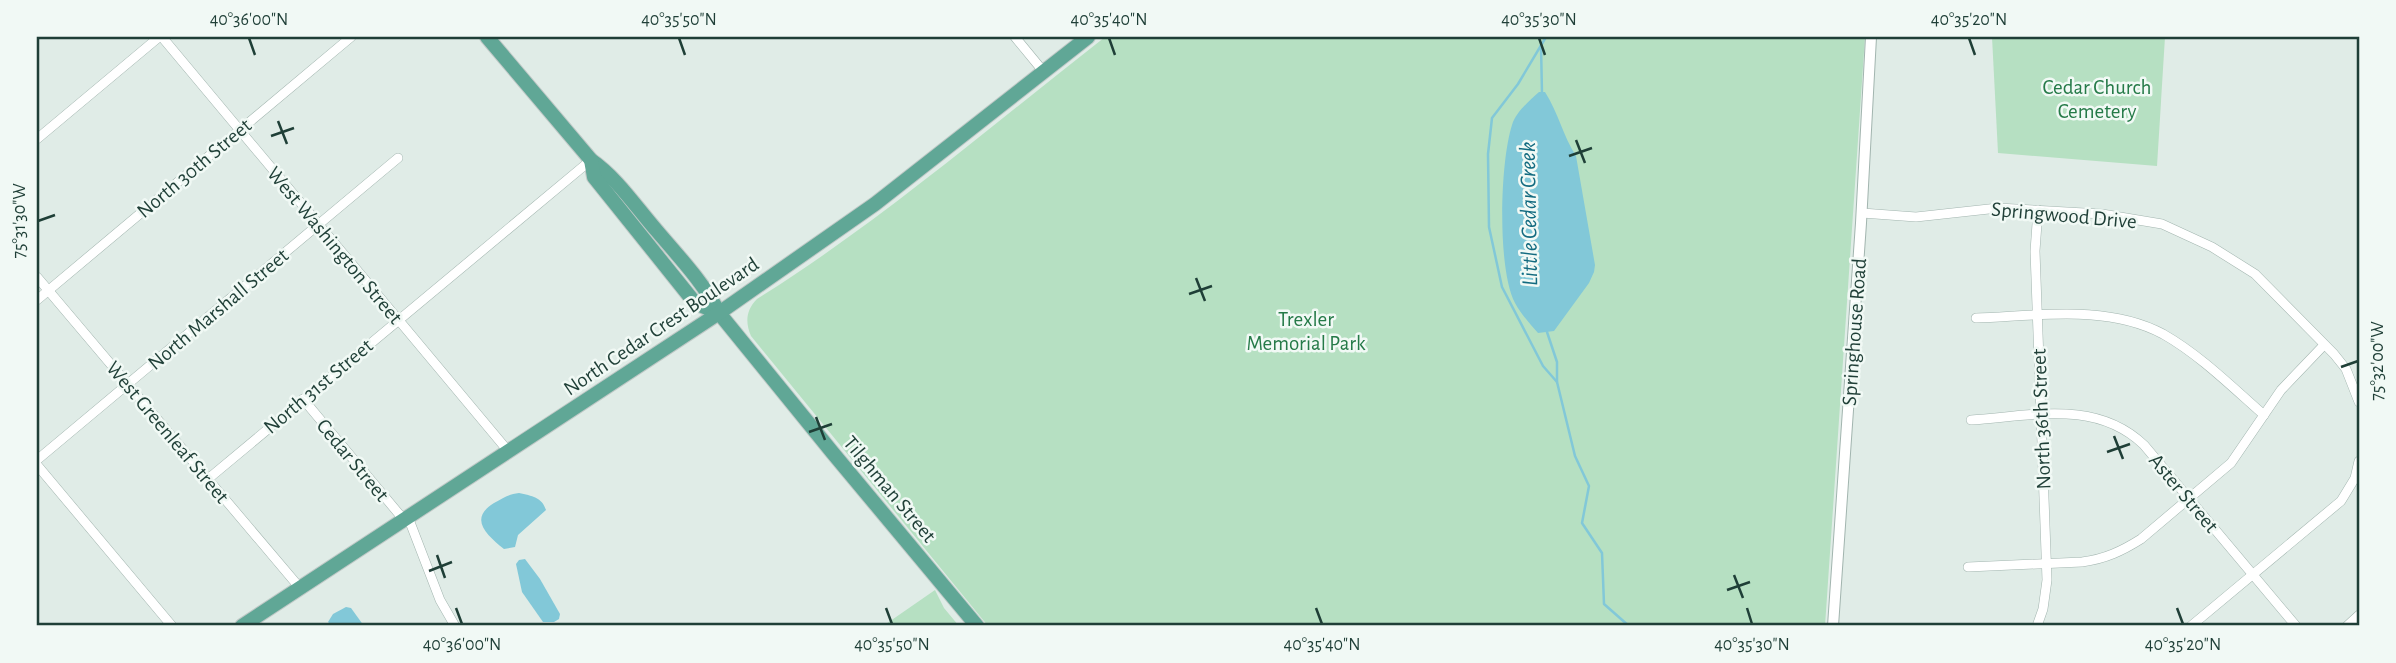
<svg xmlns="http://www.w3.org/2000/svg" width="2396" height="663" font-family="'Alegreya Sans',sans-serif">
  <style>
    .green { fill: #b6e0c2 }
    .water { fill: #82c8d8 }
    .lines { fill: none; stroke-linecap: round; stroke-linejoin: round }
    .stream { stroke: #82c8d8; stroke-width: 2.5 }
    .minor-casing { stroke: #a2b5af; stroke-width: 10 }
    .tertiary-casing { stroke: #a2b5af; stroke-width: 12 }
    .primary-casing { stroke: #c0c9c7; stroke-width: 16 }
    .minor { stroke: #fff; stroke-width: 9 }
    .tertiary { stroke: #fff; stroke-width: 10 }
    .primary { stroke: #60a796; stroke-width: 14 }
    .ticks { fill: none; stroke: #1f3f37; stroke-width: 2.5 }
    .labels { text-anchor: middle; stroke-width: 5; stroke-linejoin: round; paint-order: stroke }
    .park-label { font-size: 21px; fill: #257a48; stroke: #f1f9f5 }
    .street-label { font-size: 21px; fill: #1f3f37; stroke: #f1f9f5 }
    .water-label { font-size: 23px; font-style: italic; fill: #136b80; stroke: #f1f9f5 }
    .neatline { fill: none; stroke: #1f3f37; stroke-width: 2.5 }
    .ticks-label { font-size: 18px; text-anchor: middle; fill: #1f3f37 }
  </style>
  <rect width="100%" height="100%" fill="#e0ece7"/>
  <!-- green -->
  <g class="green">
    <path d="M1105,37H1865L1825,626H988L751,336C745,322 746,310 757,299C880,222 991,126 1105,37Z"/>
    <path d="M1992,37H2165L2157,166L1998,153Z"/>
    <path d="M935,590L944,608L959,626H883Z"/>
  </g>
  <!-- water -->
  <g class="water">
    <path d="M1539,92H1545C1558,112 1563,136 1576,156L1595,265L1594,272L1589,283L1554,331L1538,333C1530,324 1521,314 1515,303C1497,269 1500,162 1512,125C1516,112 1529,101 1539,92Z"/>
    <path d="M519,493C532,496 542,497 546,510L518,535L515,547L504,549C487,535 468,519 494,503C503,498 509,494 519,493Z"/>
    <path d="M525,559L540,579L560,614L559,619L554,622H543L522,592L516,564L519,560Z"/>
    <path d="M346,607L351,608L364,626H332L328,622L333,614Z"/>
  </g>
  <g class="lines">
    <!-- stream -->
    <g class="stream">
      <path d="M1546,37L1518,84L1492,118L1488,154L1489,227L1502,287L1543,366L1557,382L1575,456L1589,486L1582,523L1602,553L1604,604L1629,626"/>
      <path d="M1541,45L1542,94"/>
      <path d="M1547,332L1557,362V382"/>
    </g>
    <defs>
      <g id="minor">
        <path d="M162,37L509,452"/>
        <path d="M1015,37L1043,71"/>
        <path d="M37,139L159,37"/>
        <path d="M1862,213L1916,217L1998,208L2102,214L2162,224L2212,247L2255,274L2334,354L2346,369L2359,402"/>
        <path d="M37,277L300,588"/>
        <path d="M37,300L351,37"/>
        <path d="M1976,318C2036,316 2107,304 2163,334C2200,355 2232,387 2264,415"/>
        <path d="M303,399L404,520"/>
        <path d="M1971,420C2032,416 2096,399 2144,445L2296,626"/>
        <path d="M37,460L398,158"/>
        <path d="M37,465L172,626"/>
        <path d="M208,479L591,160"/>
        <path d="M408,517L440,600L455,626"/>
        <path d="M1968,567L2082,562C2105,559 2122,551 2141,539L2231,463L2281,390L2324,345"/>
        <path d="M2037,626L2043,609L2047,580L2035,251L2038,210"/>
        <path d="M2191,626L2341,501L2355,478L2359,461"/>
        <path d="M2347,626L2359,615"/>
      </g>
      <path id="tertiary" d="M1833,626L1861,223L1871,37"/>
      <g id="primary">
        <path d="M487,37L591,160C617,178 636,207 657,231C679,257 704,283 719,313L832,452L977,626"/>
        <path d="M591,160L594,177L695,303L719,313"/>
        <path d="M242,626L719,313L875,204L1088,37"/>
      </g>
    </defs>
    <!-- minor casing -->
    <use href="#minor" class="minor-casing"/>
    <!-- tertiary casing -->
    <use href="#tertiary" class="tertiary-casing"/>
    <!-- primary casing -->
    <use href="#primary" class="primary-casing"/>
    <!-- minor -->
    <use href="#minor" class="minor"/>
    <!-- tertiary -->
    <use href="#tertiary" class="tertiary"/>
    <!-- primary -->
    <use href="#primary" class="primary"/>
  </g>
  <!-- ticks -->
  <path class="ticks" d="M249,38L255,55M679,38L685,55M1109,38L1115,55M1539,38L1545,55M1969,38L1975,55M278,121L287,144M271,136L294,128M1576,140L1585,163M1569,156L1592,148M38,221L55,215M1196,278L1205,301M1189,294L1212,286M2341,367L2358,361M816,417L825,440M809,432L832,424M2114,436L2123,459M2107,452L2130,444M437,555L445,578M429,571L452,562M1734,575L1743,598M1727,590L1750,582M456,608L462,624M886,608L892,624M1316,608L1322,624M1747,608L1752,624M2177,608L2183,624"/>
  <g class="labels">
    <!-- park labels -->
    <g class="park-label">
      <text x="2097" y="94">Cedar Church<tspan x="2097" dy="24">Cemetery</tspan></text>
      <text x="1306" y="326">Trexler<tspan x="1306" dy="24">Memorial Park</tspan></text>
    </g>
    <!-- street labels -->
    <g class="street-label">
      <text transform="translate(194 168) rotate(-40)" y="7">North 30th Street</text>
      <text transform="translate(2064 215) rotate(5)" y="7">Springwood Drive</text>
      <text transform="translate(335 245) rotate(50)" y="7">West Washington Street</text>
      <text transform="translate(218 309) rotate(-40)" y="7">North Marshall Street</text>
      <text transform="translate(661 326) rotate(-34)" y="7">North Cedar Crest Boulevard</text>
      <text transform="translate(1854 332) rotate(-86)" y="7">Springhouse Road</text>
      <text transform="translate(318 386) rotate(-40)" y="7">North 31st Street</text>
      <text transform="translate(2041 419) rotate(-92)" y="7">North 36th Street</text>
      <text transform="translate(168 432) rotate(50)" y="7">West Greenleaf Street</text>
      <text transform="translate(353 460) rotate(50)" y="7">Cedar Street</text>
      <text transform="translate(890 489) rotate(50)" y="7">Tilghman Street</text>
      <text transform="translate(2184 493) rotate(50)" y="7">Aster Street</text>
    </g>
    <!-- water labels -->
    <g class="water-label">
      <text transform="translate(1528 214) rotate(-91)" y="8">Little Cedar Creek</text>
    </g>
  </g>
  <!-- border -->
  <rect width="2396" height="663" fill="none" stroke="#f1f9f5" stroke-width="77"/>
  <rect x="38" y="38" width="2320" height="586" class="neatline"/>
  <g class="ticks-label">
    <text x="249" y="25">40°36'00"N</text>
    <text x="679" y="25">40°35'50"N</text>
    <text x="1109" y="25">40°35'40"N</text>
    <text x="1539" y="25">40°35'30"N</text>
    <text x="1969" y="25">40°35'20"N</text>
    <text transform="translate(19 221) rotate(-90)" y="6">75°31'30"W</text>
    <text transform="translate(2377 361) rotate(-90)" y="6">75°32'00"W</text>
    <text x="462" y="650">40°36'00"N</text>
    <text x="892" y="650">40°35'50"N</text>
    <text x="1322" y="650">40°35'40"N</text>
    <text x="1752" y="650">40°35'30"N</text>
    <text x="2183" y="650">40°35'20"N</text>
  </g>
</svg>
